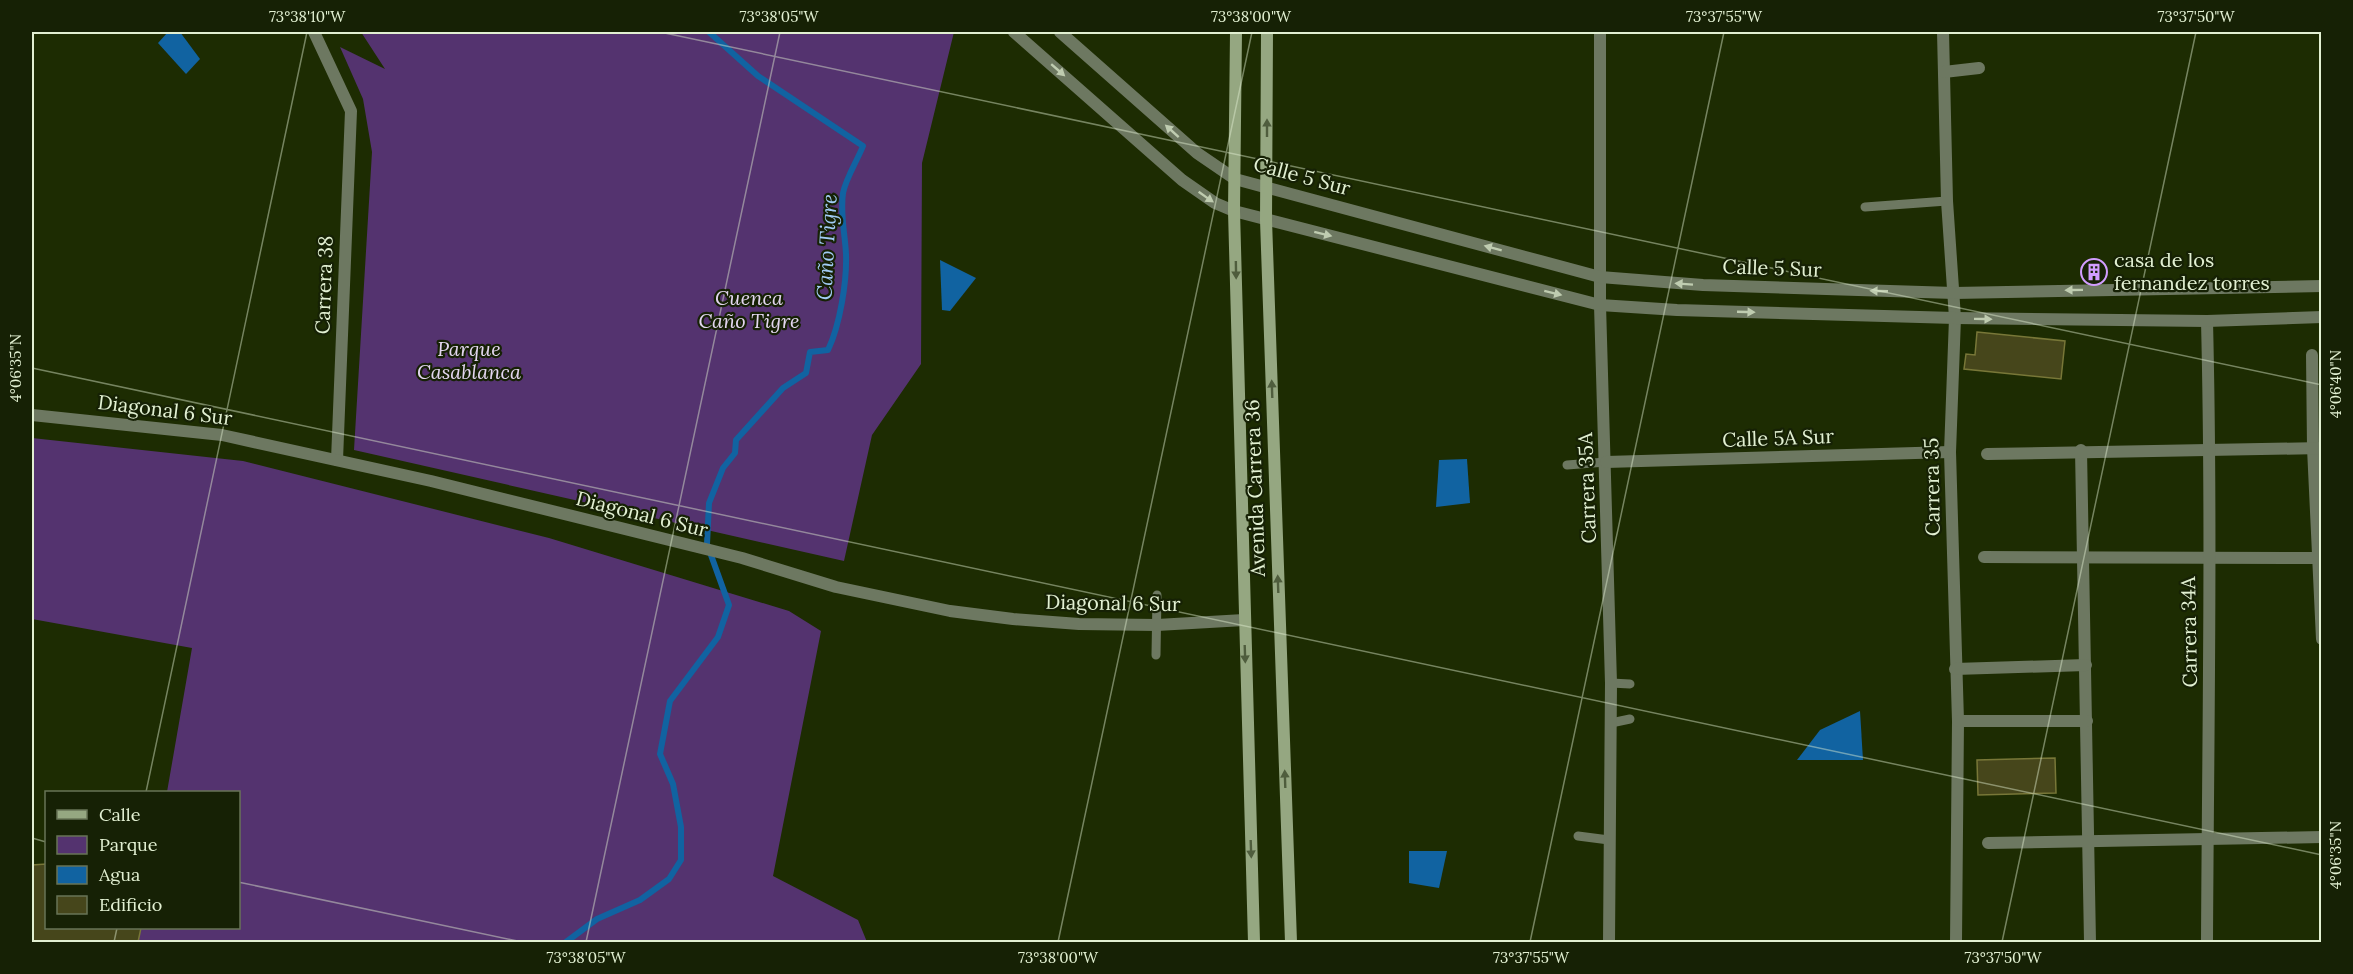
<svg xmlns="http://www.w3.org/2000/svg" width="2353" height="974" font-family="Lora,serif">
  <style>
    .green { fill: #54336f }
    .water { fill: #1163a1 }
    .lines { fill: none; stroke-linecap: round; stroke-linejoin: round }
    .stream { stroke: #1163a1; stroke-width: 6 }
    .building { fill: #46461b; stroke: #787738; stroke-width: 1.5 }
    .service { stroke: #6d7861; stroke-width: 9 }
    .minor { stroke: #6d7861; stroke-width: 12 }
    .tertiary { stroke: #6d7861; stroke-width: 12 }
    .secondary { stroke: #95a781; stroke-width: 12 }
    .oneway { fill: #bfccb0 }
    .oneway2 { fill: #4f5d3d }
    .ticks { fill: none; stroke: #e2f0d2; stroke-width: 1.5; stroke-opacity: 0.45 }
    .labels { text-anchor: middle; stroke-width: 4.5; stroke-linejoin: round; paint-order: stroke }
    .street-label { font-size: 20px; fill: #e2f0d2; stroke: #162105 }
    .poi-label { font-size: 20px; fill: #e2f0d2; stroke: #162105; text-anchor: start }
    .park-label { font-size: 20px; font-style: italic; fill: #e4d7f1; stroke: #162105 }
    .water-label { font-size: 21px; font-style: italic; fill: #a2ccf5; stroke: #162105 }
    .neatline { fill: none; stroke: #e2f0d2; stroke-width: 2 }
    .ticks-label { font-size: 15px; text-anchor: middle; fill: #e2f0d2 }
  </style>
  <rect width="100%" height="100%" fill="#1d2c02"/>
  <!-- green -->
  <g class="green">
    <path d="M361,32H954L922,163L921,364L872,435L844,561L354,450L372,152L363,99L340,47L385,69Z"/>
    <path d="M32,438L243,461L549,538L789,611L821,631L773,876L858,920L867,942H138L141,928H238V792H167L192,648L32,619Z"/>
  </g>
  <!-- water -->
  <g class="water">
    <path d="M168,32H180L200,59L186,74L158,43Z"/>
    <path d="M940,260L976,278L950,311L942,310Z"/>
    <path d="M1467,459L1470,503L1436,507L1439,460Z"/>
    <path d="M1860,711L1863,760H1797L1820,730Z"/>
    <path d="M1409,851H1447L1439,888L1409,883Z"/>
  </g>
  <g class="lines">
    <!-- stream -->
    <path class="stream" d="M566,942L597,919L640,900L669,879L681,860V827L673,784L660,754L670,701L718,637L729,605L707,544L709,503L723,468L735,453L736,440L783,388L806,373L810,352L828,350C840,325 847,281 846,254C845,233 840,215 843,193C846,178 857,161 863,146L758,76L709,32"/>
  </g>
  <!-- building -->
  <g class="building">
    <path d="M1977,332L2065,341L2061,379L1964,369L1966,354L1975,355Z"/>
    <path d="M2055,758L2056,793L1978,795L1977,760Z"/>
    <path d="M46,864V928H141L138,942H32V865Z"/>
  </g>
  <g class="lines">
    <!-- service -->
    <g class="service">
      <path d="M1865,207L1947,201"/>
      <path d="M1567,465L1606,462"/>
      <path d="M1156,655L1157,595"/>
      <path d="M1611,683L1630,684"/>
      <path d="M1611,723L1630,719"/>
      <path d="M1578,836L1609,840"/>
    </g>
    <!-- minor -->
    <g class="minor">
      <path d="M314,32L351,111L337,460"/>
      <path d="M1014,32L1182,180L1215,203L1234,211"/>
      <path d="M1060,32L1197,153L1235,179"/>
      <path d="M1600,32V305L1611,683L1609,942"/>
      <path d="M1943,32L1947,201L1955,318L1950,452L1958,721L1956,942"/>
      <path d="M1944,72L1979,68"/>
      <path d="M2312,355L2313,448L2322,639"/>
      <path d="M32,415L222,435L431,481L742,558L836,587L950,611L1013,619L1079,624L1157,625L1244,620"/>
      <path d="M2081,450L2090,942"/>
      <path d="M1987,454L2322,448"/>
      <path d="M1606,462L1950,452"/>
      <path d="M1984,557L2322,558"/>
      <path d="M1955,669L2086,665"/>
      <path d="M1958,721H2087"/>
      <path d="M1988,843L2322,837"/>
      <path d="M2207,942C2208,735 2212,528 2207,321"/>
    </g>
    <!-- tertiary -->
    <g class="tertiary">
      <path d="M1235,179L1600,277L1703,285L1954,293L2322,286"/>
      <path d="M1234,211L1600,305L1677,310L1955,318L2207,321L2322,317"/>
    </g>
    <!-- secondary -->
    <g class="secondary">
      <path d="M1236,32L1234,211L1254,942"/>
      <path d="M1267,32L1266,220L1291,942"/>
    </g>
  </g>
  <!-- one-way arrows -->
  <defs><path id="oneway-solid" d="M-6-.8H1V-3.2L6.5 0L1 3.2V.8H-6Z" transform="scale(1.5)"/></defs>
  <g class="oneway">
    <use href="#oneway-solid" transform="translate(1058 70) rotate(41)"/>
    <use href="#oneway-solid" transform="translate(1172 131) rotate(-138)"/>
    <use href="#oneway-solid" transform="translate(1206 197) rotate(35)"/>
    <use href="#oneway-solid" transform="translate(1323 234) rotate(14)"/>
    <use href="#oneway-solid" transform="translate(1493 248) rotate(-165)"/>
    <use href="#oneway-solid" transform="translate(1684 284) rotate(-176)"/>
    <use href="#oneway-solid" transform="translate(2074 290) rotate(179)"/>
    <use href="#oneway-solid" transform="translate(1879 291) rotate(-178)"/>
    <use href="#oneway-solid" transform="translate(1553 293) rotate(14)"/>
    <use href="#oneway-solid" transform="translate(1746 312) rotate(2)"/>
    <use href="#oneway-solid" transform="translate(1983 319) rotate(1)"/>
  </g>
  <g class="oneway2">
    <use href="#oneway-solid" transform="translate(1267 128) rotate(-90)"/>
    <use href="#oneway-solid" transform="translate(1236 270) rotate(89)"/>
    <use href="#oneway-solid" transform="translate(1272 389) rotate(-92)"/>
    <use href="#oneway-solid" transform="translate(1278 584) rotate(-92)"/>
    <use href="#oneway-solid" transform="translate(1245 654) rotate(88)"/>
    <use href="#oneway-solid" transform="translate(1285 779) rotate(-92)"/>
    <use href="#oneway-solid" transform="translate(1251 849) rotate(88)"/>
  </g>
  <!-- ticks -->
  <path class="ticks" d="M660,32L2322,385M32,368L2322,855M146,792L307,32M32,838L46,842M238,882L522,942M114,942L117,928M586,942L780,32M1058,942L1252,32M1530,942L1724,32M2002,942L2196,32"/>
  <!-- icons -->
  <defs>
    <symbol id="building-ring" viewBox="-11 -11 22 22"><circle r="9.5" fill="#162105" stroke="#d19dfe" stroke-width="1.5"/><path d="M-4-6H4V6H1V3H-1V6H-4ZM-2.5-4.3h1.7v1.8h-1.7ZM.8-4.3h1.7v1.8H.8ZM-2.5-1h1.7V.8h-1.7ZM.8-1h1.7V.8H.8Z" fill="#d19dfe"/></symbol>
  </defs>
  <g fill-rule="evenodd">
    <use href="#building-ring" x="2079" y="257" width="30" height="30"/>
  </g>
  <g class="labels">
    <!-- street labels -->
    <g class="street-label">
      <text transform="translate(1302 176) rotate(15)" y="7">Calle 5 Sur</text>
      <text transform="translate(1772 268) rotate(2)" y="7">Calle 5 Sur</text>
      <text transform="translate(324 285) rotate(-88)" y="7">Carrera 38</text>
      <text transform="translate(165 410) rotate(7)" y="7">Diagonal 6 Sur</text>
      <text transform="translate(1778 438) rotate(-2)" y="7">Calle 5A Sur</text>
      <text transform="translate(1932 487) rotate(-91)" y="7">Carrera 35</text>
      <text transform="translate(1255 488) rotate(-92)" y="7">Avenida Carrera 36</text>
      <text transform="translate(1587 488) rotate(-92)" y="7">Carrera 35A</text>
      <text transform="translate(642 514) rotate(14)" y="7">Diagonal 6 Sur</text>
      <text transform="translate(1113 603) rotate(1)" y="7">Diagonal 6 Sur</text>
      <text transform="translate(2189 632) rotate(-91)" y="7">Carrera 34A</text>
    </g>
    <!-- poi labels -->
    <g class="poi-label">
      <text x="2114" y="267">casa de los<tspan x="2114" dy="23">fernandez torres</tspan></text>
    </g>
    <!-- park labels -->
    <g class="park-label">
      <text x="749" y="305">Cuenca<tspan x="749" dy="23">Caño Tigre</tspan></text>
      <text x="469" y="356">Parque<tspan x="469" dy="23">Casablanca</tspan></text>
    </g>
    <!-- water labels -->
    <g class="water-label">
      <text transform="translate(827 247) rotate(-87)" y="7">Caño Tigre</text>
    </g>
  </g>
  <!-- border -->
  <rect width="2353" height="974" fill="none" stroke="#162105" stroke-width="66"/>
  <!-- legend -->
  <rect x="45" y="791" width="195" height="138" fill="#162105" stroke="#687457" stroke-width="1.5"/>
  <rect x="57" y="810" width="30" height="9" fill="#95a781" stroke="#687457" stroke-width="1.5"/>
  <text x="99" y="821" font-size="18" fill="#e2f0d2">Calle</text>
  <rect x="57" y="836" width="30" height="18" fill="#54336f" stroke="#687457" stroke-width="1.5"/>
  <text x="99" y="851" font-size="18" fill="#e2f0d2">Parque</text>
  <rect x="57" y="866" width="30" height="18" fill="#1163a1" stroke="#687457" stroke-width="1.5"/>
  <text x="99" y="881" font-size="18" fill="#e2f0d2">Agua</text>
  <rect x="57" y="896" width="30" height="18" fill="#46461b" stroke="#687457" stroke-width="1.5"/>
  <text x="99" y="911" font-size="18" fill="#e2f0d2">Edificio</text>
  <rect x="33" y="33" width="2287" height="908" class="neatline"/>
  <g class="ticks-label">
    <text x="307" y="22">73°38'10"W</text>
    <text x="779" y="22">73°38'05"W</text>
    <text x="1251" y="22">73°38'00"W</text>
    <text x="1724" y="22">73°37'55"W</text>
    <text x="2196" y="22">73°37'50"W</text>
    <text transform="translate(16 368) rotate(-90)" y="5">4°06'35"N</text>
    <text transform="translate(2336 384) rotate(-90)" y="5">4°06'40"N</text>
    <text transform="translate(2336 855) rotate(-90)" y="5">4°06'35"N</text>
    <text x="586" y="963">73°38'05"W</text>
    <text x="1058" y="963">73°38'00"W</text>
    <text x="1531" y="963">73°37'55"W</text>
    <text x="2003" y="963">73°37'50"W</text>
  </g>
</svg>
